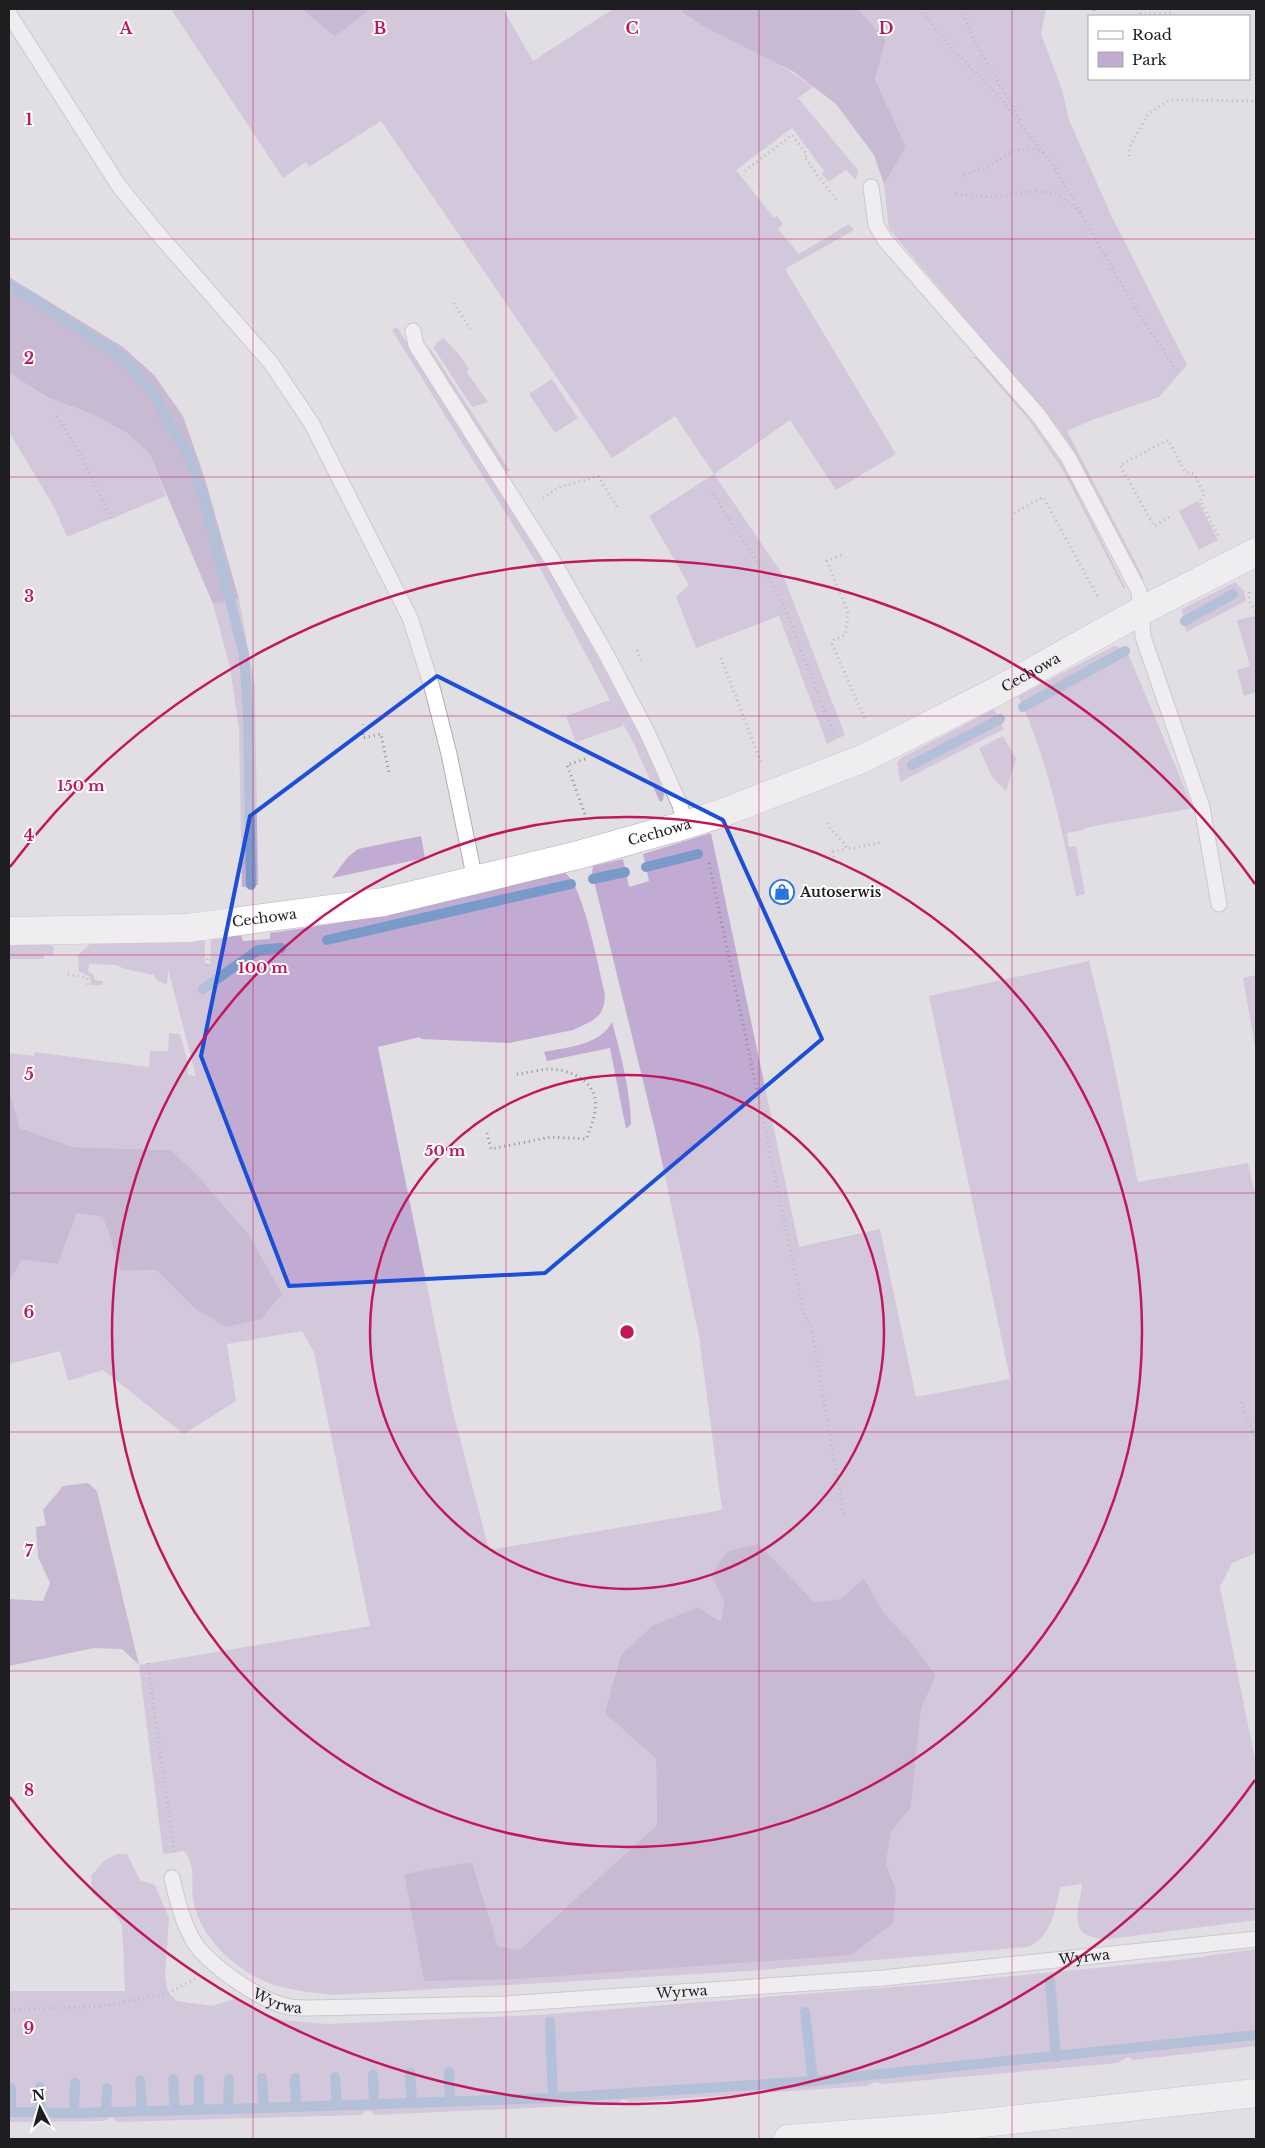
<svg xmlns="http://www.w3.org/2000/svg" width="1265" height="2148" font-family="'Libre Baskerville',serif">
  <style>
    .green { fill: #c1abd3; fill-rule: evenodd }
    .forest { fill: #aa8ec0 }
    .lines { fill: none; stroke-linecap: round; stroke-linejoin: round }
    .stream { stroke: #7a9bc9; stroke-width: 10 }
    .lane-casing { stroke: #b0aeb2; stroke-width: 17 }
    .street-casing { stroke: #b0aeb2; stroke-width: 29 }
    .highway-casing { stroke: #b0aeb2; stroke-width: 29 }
    .path { stroke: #908e92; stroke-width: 3; stroke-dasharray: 1 4; stroke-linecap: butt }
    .lane { stroke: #fff; stroke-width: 15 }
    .street { stroke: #fff; stroke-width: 28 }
    .highway { stroke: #fff; stroke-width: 28 }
    .marked { fill: none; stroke: #1d4ed8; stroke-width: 4; stroke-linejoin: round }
    .grid { fill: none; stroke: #c2185b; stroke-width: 1; stroke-opacity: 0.55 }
    .ring { fill: none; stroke: #c2185b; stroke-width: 2.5 }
    .labels { text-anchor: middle; stroke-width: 4; stroke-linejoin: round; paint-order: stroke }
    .street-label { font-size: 14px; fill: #1e1d1f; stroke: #fff }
    .poi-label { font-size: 14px; font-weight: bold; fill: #1e1d1f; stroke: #fff; text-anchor: start }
    .grid-label { font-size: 16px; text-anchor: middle; font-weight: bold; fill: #c2185b; stroke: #fff; stroke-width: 4; stroke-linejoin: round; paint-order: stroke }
    .centre { fill: #c2185b; stroke: #fff; stroke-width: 2.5 }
    .ring-label { font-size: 15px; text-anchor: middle; font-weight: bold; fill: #c2185b; stroke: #fff; stroke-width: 4; stroke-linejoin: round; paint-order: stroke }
  </style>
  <rect width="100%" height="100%" fill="#e1dfe4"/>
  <!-- green -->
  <g class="green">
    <path d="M171,9H302L335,37L371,9H503L533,61L613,9H682V12C724,40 773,56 813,87L798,98L858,170L856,180L846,170L828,182L822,174L824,171L792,128L736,170L774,218L777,216L783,224L778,229L799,254L849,224L854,230L785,269L896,454L836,490L790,420L714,474L783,575L845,735L827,744L779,616L696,648L676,597L689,585L649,516L714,474L675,416L612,458L381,121L309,167L306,162L283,178Z"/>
    <path d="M858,9H1046L1041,34L1062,90L1069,120L1111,215L1187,365L1159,397L1092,420L1067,431L1144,579L1140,577L1062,433L889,229L884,184L906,147L875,79L886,40Z"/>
    <path d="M397,327C466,437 539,546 600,661C624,704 650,747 664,794L663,800L660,802L634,744L621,720L623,726L576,742L566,716L610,700L541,570L392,330Z"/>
    <path d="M443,338L457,352L469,369L466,371L488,402L472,407L433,347L436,345V343Z"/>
    <path d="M430,348L510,471H505L429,353Z"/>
    <path d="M970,357H978L1029,417L1066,470L1125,587L1124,590L1063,470L1029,420L976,359Z"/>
    <path d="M9,373L49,398L92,414L128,433L149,453L166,496L67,537L54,507L9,432Z"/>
    <path d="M552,379L578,418L555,433L529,394Z"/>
    <path d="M1198,501L1218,540L1199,550L1179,511Z"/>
    <path d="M1235,582L1244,591L1246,601L1186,632L1182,609Z"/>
    <path d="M239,599L255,687L258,885L242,887L239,730L230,667L213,604Z"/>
    <path d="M1255,616L1256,692L1244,696L1237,670L1250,666L1237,620Z"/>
    <path d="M1114,646L1123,648L1130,658L1193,808L1084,828V830L1067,833L1069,847L1076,846L1085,894L1076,896C1062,832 1047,755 1018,696Z"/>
    <path d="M994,709L1004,729L900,782L897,763L901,758Z"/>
    <path d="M1003,736L1016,759L1006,791L992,777L979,748Z"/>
    <path d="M711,833L799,1247L880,1229L916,1397L1010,1379L929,996L1089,961L1109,1041L1138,1182L1248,1163L1256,1198V1553L1232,1563L1220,1587L1256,1764V1920L1110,1939C1065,1939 1079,1913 1082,1884L1060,1887C1056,1909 1051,1938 1028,1947L748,1971L334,1995C315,1993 296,1991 277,1986C239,1974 200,1940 193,1899C191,1883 196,1863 184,1851L163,1854L139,1665L370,1626L314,1352L302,1331L227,1344L236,1401L184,1434L103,1370L68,1381L60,1351L9,1364V1282L22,1260L58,1264L77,1213L103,1217L121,1271L156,1270L194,1308L170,1150L73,1147L20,1128L9,1090V1053L34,1056V1052L149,1067L150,1051H168L169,1033L180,1034L188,1063V1075L196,1076L168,969L167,985L156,980L154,975L125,969L116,965L89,964L88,972L94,975V980L103,981L102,985H91L90,977L79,971L78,955L91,943L205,939V964H210L211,939L241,935L243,941L270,939V933L338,923L565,873C583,884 599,970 605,994L604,1005L600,1014L592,1021L573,1030L509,1043L421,1039L420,1037L378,1047L452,1408L489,1550L722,1510L699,1336L656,1134L592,873L593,866L623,859L629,887L649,881L643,854ZM759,1544L813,1602L841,1600L864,1578L884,1613L912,1643L936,1675L921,1709L911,1807L891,1832L886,1863L896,1890L425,1981L404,1875L472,1862L498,1946L519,1950L657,1825L656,1759L606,1713L721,1622L724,1603L711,1575Z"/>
    <path d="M421,836L425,858L332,878L348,857L358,849Z"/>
    <path d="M9,942H47L54,947L53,955H44V959H9Z"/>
    <path d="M1256,975V1052L1243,978Z"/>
    <path d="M612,1022C621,1055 630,1089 631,1124L626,1129L610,1048L547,1061L544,1052C568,1047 600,1045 612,1022Z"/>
    <path d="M117,1854H127L140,1880L155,1885L169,1918L165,1976L168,1993L177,2001L212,2006L234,1999L258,2011L283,2020L326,2024L537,2015L931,1984L1187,1959L1256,1949V2046L1133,2060L1128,2057L1118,2063L882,2084L875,2082L867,2086L630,2102L624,2099L616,2104L375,2115L370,2111H366L361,2115L117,2122L112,2117L103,2121L9,2122V1991H125L122,1925L111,1909L92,1893L91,1876L105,1860Z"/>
  </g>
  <!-- forest -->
  <g class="forest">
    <path d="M302,9H371L335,37Z"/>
    <path d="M682,9H858L886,40L875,79L906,147L884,184L874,155L836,104L794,72L703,26L682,12Z"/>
    <path d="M9,277L123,347L154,375L183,416L205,479L239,599L213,604L149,453L127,433L92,414L49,398L9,373Z"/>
    <path d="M9,1090L20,1128L73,1147L170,1150L196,1174L249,1235L282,1294L261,1319L226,1327L194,1308L156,1270L121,1271L103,1217L77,1213L58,1264L22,1260L9,1282Z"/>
    <path d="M88,1483L97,1491L139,1665L122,1649L94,1648L9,1666V1599L43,1601L50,1583L38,1557L36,1527L46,1525L43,1510L63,1486Z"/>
    <path d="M759,1544L814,1602L841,1599L864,1578L884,1613L912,1643L936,1675L921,1709L911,1807L891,1832L886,1863L896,1890L893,1923L851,1955L517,1979L424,1981L404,1874L472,1862L498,1946L519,1950L657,1825L656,1759L605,1713L621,1655L652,1626L698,1607L721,1622L724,1602L711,1575L728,1551Z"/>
  </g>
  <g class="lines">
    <!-- stream -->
    <g class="stream">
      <path d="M9,286L30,297L120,356L156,396L168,423L186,449L204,499L244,655L248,712L251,885"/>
      <path d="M1185,621L1233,594"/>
      <path d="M1023,707L1125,651"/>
      <path d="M912,765L1000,719"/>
      <path d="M646,867L698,854"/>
      <path d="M593,879L625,872"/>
      <path d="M327,940L571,884"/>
      <path d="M203,989L258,950L281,948"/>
      <path d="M1050,1980L1056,2057"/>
      <path d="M805,2012L813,2081"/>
      <path d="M550,2022L553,2098"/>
      <path d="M449,2072L450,2102"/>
      <path d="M410,2073L412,2103"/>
      <path d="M373,2075L374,2105"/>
      <path d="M335,2077L337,2106"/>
      <path d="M262,2078L264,2108"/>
      <path d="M295,2078L296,2107"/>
      <path d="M173,2079L175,2110"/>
      <path d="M140,2080L142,2111"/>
      <path d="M40,2087L41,2112"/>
      <path d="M228,2109L229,2079"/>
      <path d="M199,2110V2079"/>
      <path d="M9,2112L74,2113L264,2108L553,2098L813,2081L1256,2035"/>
      <path d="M11,2112V2088"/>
      <path d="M106,2112L107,2088"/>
      <path d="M74,2113L75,2083"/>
    </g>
    <defs>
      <g id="lane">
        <path d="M9,14L119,186L154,229L271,363L312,424L410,618L432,687L449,754L475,880"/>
        <path d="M871,187L876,225L885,240L1039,416L1068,457L1139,591L1143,637L1202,807L1219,904"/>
        <path d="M413,331L416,345L554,563L605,652L647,732L680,805L685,825"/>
        <path id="s1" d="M172,1878C177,1899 182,1921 193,1940C206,1963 258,1999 285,2006C292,2008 300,2008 308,2008L505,2004L883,1978L1256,1939"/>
      </g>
      <g id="street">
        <path id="s2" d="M9,931L188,928L384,902L578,855L685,825L722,813L862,759L997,691L1141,611L1256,552"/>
      </g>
      <path id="highway" d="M788,2139L946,2127L1256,2093"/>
    </defs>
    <!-- lane casing -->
    <use href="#lane" class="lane-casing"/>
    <!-- street casing -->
    <use href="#street" class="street-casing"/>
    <!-- highway casing -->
    <use href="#highway" class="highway-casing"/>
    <!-- path -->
    <g class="path">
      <path d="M919,9L954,51L996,93L1053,165L1134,306L1179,374"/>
      <path d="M961,9L974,41L1022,122"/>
      <path d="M1137,9L1141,14L1171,13L1175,16"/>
      <path d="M1094,16V9"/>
      <path d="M1129,156V148L1148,114L1169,100L1256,101"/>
      <path d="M745,171L792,135L807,155L804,157L838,202"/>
      <path d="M964,175C973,172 982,169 990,165C1011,153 1019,143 1044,153"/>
      <path d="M956,194L993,197L1033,191L1053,193L1070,203L1081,213"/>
      <path d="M454,303L470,329"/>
      <path d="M57,416L80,454L112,519"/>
      <path d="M713,494L773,585L786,611L835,737"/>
      <path d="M543,498L557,488L598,476L618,509"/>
      <path d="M1014,513L1043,497L1099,599"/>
      <path d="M1169,517L1154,526L1120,465L1168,440L1185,472L1194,474L1204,494L1200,501L1218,535"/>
      <path d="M841,555L827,561L848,613L845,635L834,640L832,644L866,722"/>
      <path d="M1249,592V600L1256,612"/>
      <path d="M637,650L641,661"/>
      <path d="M721,658L762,765"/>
      <path d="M363,724V738L381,734L389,773"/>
      <path d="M9,738H10"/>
      <path d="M585,759L567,765L587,820"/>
      <path d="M827,823C832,833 842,838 847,849L883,842"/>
      <path d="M835,862L833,852L847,849"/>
      <path d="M709,863L804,1314L811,1327L844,1515"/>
      <path d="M207,965L208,956"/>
      <path d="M68,974L87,978L88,985"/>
      <path d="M487,1133L491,1149L551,1137L586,1139C597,1114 604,1090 575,1075C567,1071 557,1069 548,1069C538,1070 527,1073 517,1074"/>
      <path d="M1242,1402L1246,1418L1256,1436"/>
      <path d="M148,1663L174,1852"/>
      <path d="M9,2010L103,2006L168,1993L195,1979"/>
    </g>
    <!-- lane -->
    <use href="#lane" class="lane"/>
    <!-- street -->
    <use href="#street" class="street"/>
    <!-- highway -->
    <use href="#highway" class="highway"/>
  </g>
  <!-- marked area -->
  <path d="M0 0H1265V2148H0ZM437,676L723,820L822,1039L545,1273L289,1286L201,1056L250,816Z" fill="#e1dfe4" fill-opacity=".55" fill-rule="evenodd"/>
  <path class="marked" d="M437,676L723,820L822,1039L545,1273L289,1286L201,1056L250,816Z"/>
  <!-- grid -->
  <path class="grid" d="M253,9V2139M506,9V2139M759,9V2139M1012,9V2139M9,239H1256M9,477H1256M9,716H1256M9,955H1256M9,1193H1256M9,1432H1256M9,1671H1256M9,1909H1256"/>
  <!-- distance rings -->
  <g class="ring">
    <circle cx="627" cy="1332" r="257"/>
    <circle cx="627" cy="1332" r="515"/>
    <path d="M1255 1780A772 772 0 0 1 10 1797M10 867A772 772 0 0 1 1255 884"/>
  </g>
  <!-- icons -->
  <defs>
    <symbol id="shop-ring" viewBox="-11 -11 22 22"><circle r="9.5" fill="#fff" stroke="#2775e1" stroke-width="1.5"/><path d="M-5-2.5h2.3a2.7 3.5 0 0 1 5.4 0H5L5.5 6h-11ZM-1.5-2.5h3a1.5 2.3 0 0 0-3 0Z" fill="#2775e1"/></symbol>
  </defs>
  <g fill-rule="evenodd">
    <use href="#shop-ring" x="768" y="878" width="28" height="28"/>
  </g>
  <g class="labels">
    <!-- street labels -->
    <g class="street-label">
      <text dy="5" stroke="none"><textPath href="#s2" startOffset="1066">Cechowa</textPath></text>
      <text dy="5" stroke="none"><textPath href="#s2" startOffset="661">Cechowa</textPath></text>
      <text dy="5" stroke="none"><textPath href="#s2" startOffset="256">Cechowa</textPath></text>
      <text dy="5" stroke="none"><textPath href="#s1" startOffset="982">Wyrwa</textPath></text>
      <text dy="5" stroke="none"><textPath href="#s1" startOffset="578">Wyrwa</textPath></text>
      <text dy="5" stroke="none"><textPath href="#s1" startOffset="172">Wyrwa</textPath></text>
    </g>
    <!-- poi labels -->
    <g class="poi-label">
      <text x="800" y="897">Autoserwis</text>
    </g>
  </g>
  <g class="grid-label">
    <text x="126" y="34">A</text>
    <text x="380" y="34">B</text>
    <text x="632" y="34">C</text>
    <text x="886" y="34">D</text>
    <text x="29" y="125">1</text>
    <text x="29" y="364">2</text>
    <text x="29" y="602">3</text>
    <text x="29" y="841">4</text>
    <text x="29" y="1080">5</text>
    <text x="29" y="1318">6</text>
    <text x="29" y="1557">7</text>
    <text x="29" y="1796">8</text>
    <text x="29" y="2034">9</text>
  </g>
  <circle cx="627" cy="1332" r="8" class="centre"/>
  <g class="ring-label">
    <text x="81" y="791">150 m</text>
    <text x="263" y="973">100 m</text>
    <text x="445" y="1156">50 m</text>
  </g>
  <!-- border -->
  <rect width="1265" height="2148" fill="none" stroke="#1e1d1f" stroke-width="20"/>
  <!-- legend -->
  <rect x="1088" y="15" width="162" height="65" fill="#ffffff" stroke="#a5a5a5"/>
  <rect x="1098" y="31" width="25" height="8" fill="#ffffff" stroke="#a5a5a5"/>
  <text x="1132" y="40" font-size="15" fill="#1e1d1f">Road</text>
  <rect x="1098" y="52" width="25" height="15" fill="#c1abd3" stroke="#a5a5a5"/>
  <text x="1132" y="65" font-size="15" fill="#1e1d1f">Park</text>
  <!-- north arrow -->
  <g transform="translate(40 2108) rotate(354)" stroke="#ffffff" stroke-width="4" paint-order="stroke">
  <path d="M0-4L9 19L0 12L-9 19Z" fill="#1e1d1f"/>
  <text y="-8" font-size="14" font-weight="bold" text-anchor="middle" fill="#1e1d1f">N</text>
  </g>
</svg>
